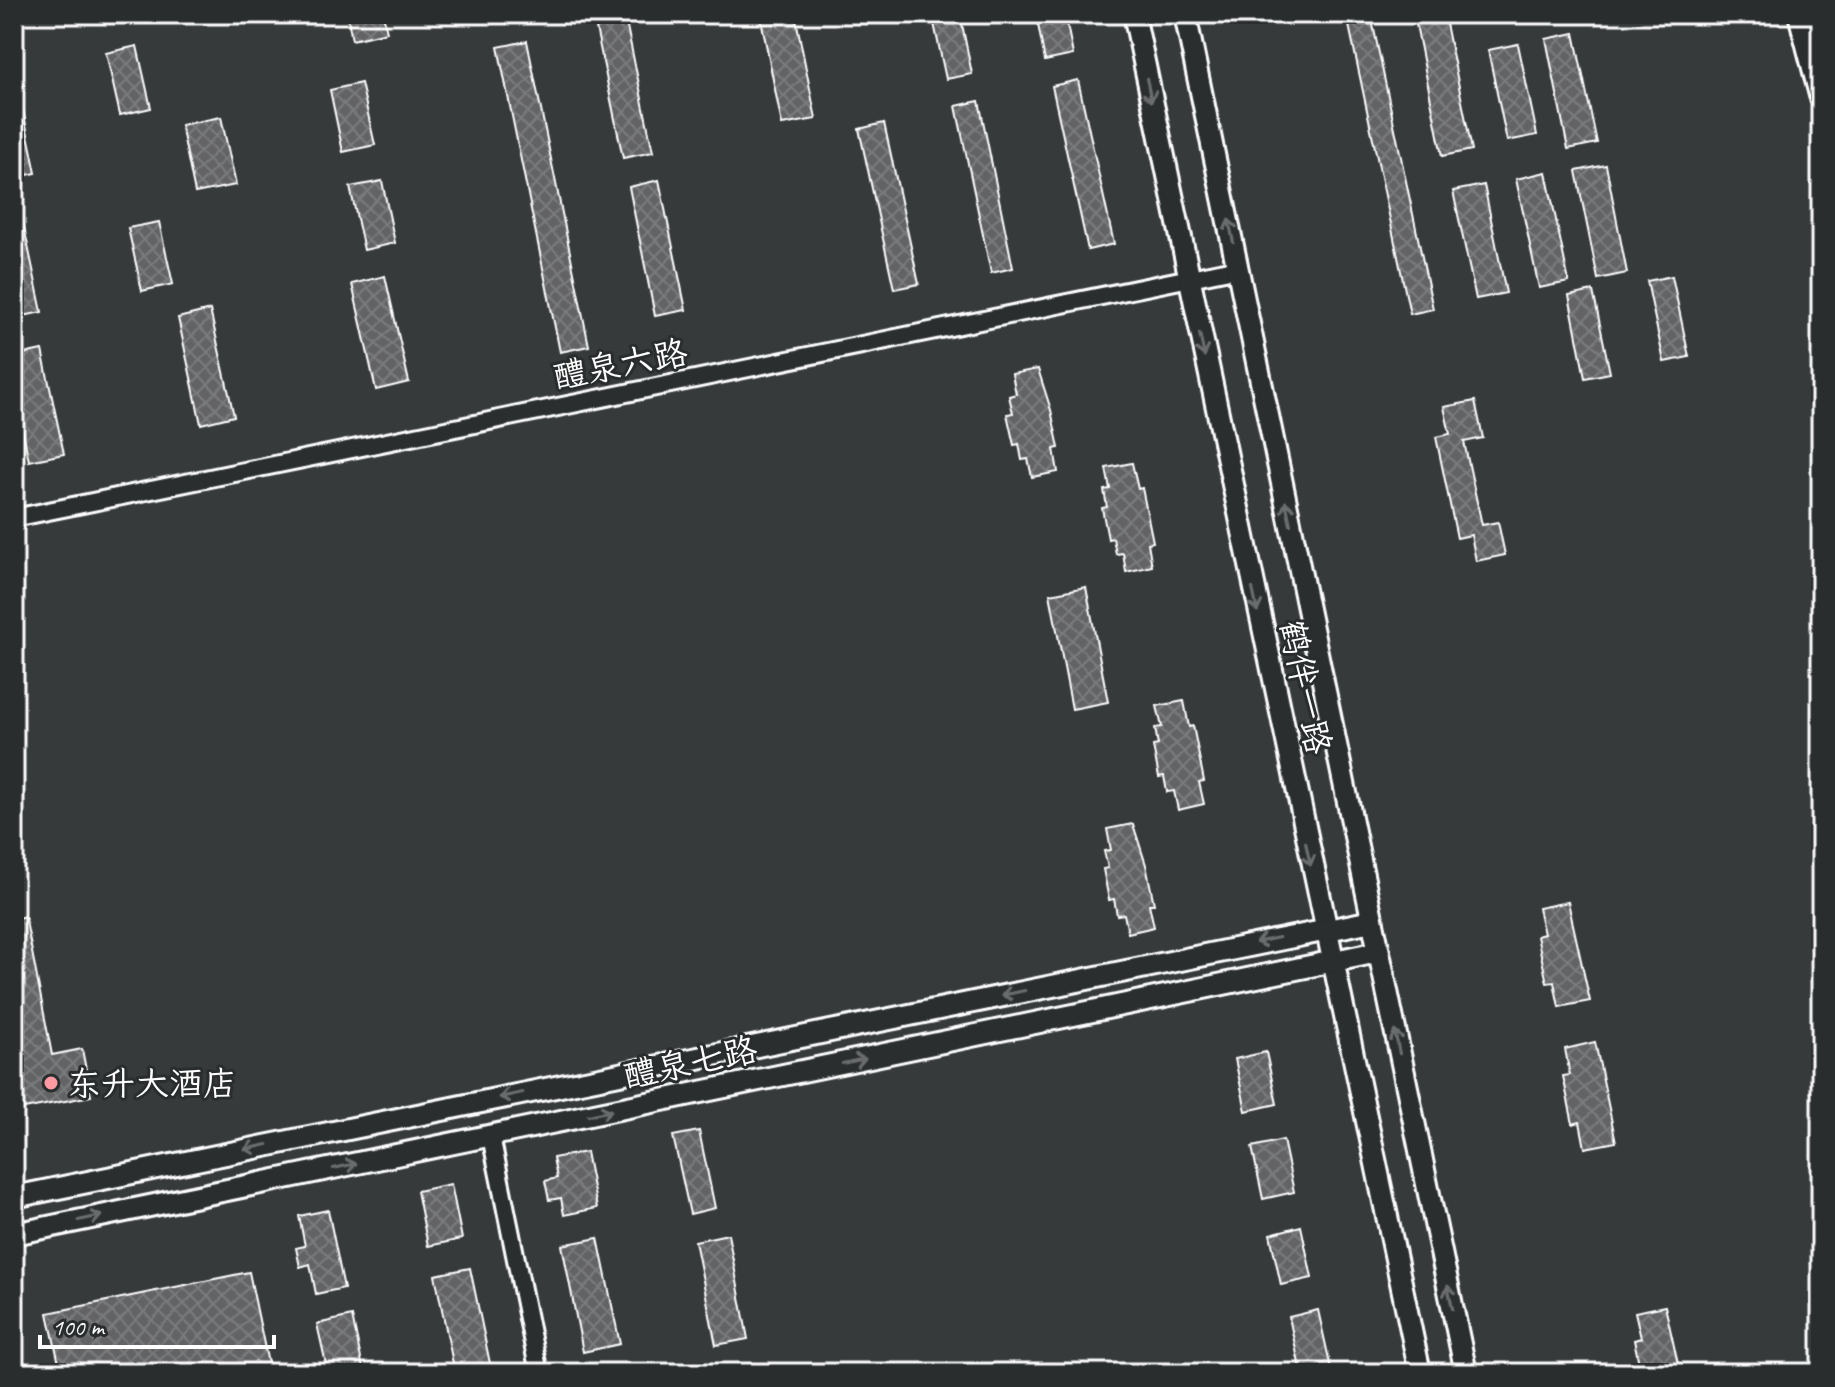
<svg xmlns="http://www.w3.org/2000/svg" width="1835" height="1387" font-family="Caveat,'LXGW WenKai TC',sans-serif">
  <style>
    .building { fill: url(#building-cross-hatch); stroke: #fff; stroke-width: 2 }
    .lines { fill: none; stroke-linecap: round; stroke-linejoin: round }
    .minor-casing { stroke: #fff; stroke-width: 22 }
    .major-casing { stroke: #fff; stroke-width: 26 }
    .highway-casing { stroke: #fff; stroke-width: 28 }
    .minor { stroke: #2a2d2e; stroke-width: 16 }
    .major { stroke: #2a2d2e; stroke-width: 20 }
    .highway { stroke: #2a2d2e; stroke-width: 22 }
    .oneway { stroke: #6a6c6d }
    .poi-dot { fill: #ff9aa2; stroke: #2a2d2e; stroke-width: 3 }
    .labels { text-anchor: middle; stroke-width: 6; stroke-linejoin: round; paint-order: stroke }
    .street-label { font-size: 34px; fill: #fff; stroke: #2a2d2e }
    .poi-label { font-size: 34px; fill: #fff; stroke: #2a2d2e; text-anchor: start }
  </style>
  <defs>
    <pattern id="building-cross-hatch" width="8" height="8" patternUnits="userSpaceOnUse" patternTransform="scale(2)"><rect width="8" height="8" fill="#636465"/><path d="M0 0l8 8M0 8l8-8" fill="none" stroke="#7a7b7c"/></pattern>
  </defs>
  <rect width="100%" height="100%" fill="#373a3b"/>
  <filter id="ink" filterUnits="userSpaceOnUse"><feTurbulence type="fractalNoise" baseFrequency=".0125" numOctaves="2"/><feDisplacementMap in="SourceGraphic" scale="16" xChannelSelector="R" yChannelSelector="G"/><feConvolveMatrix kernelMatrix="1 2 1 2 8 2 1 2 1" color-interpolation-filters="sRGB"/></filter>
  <g filter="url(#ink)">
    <!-- building -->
    <g class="building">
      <path d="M347,14H383L387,32L352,40Z"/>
      <path d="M760,14H795L816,119L782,125Z"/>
      <path d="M932,14H960L972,74L946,79Z"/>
      <path d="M1036,14H1065L1073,55L1045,61Z"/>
      <path d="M1414,14H1444L1472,150L1442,156Z"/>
      <path d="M1372,20L1433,309L1410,314L1349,25Z"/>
      <path d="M626,22L653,152L623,158L596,28Z"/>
      <path d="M1574,33L1597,143L1568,149L1546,39Z"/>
      <path d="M527,41L589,346L560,352L498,47Z"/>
      <path d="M1518,44L1537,135L1507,141L1488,50Z"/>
      <path d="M137,46L151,108L120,115L106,53Z"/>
      <path d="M1078,80L1114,244L1088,250L1052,86Z"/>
      <path d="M361,83L375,145L343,152L330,90Z"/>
      <path d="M14,96H20L36,173L14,178Z"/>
      <path d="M979,101L1013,268L991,273L956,106Z"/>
      <path d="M221,117L236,185L195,193L181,125Z"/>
      <path d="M884,123L919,284L894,289L859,129Z"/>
      <path d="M1606,165L1627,273L1598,279L1576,171Z"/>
      <path d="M1546,172L1569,282L1539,288L1516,179Z"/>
      <path d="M659,180L686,310L655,316L629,187Z"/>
      <path d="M382,181L395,243L364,250L350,187Z"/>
      <path d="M1484,185L1506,293L1476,299L1453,191Z"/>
      <path d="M20,208L42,312L14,318V209Z"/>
      <path d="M159,222L173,284L142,291L128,228Z"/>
      <path d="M385,276L409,382L376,390L352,284Z"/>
      <path d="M1672,276L1689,357L1664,362L1647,281Z"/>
      <path d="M1593,291L1610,373L1585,378L1569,296Z"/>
      <path d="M210,310L234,416L201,424L178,318Z"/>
      <path d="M42,350L64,454L29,461L14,391V356Z"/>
      <path d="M1038,369L1051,410L1059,448L1054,449L1058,472L1032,477L1028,459L1022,460L1019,444L1014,445L1007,414L1013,413L1009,396L1016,394L1012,374Z"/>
      <path d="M1475,401L1483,438L1464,442L1482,525L1498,522L1505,555L1476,561L1471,535L1457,538L1436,437L1450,434L1444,407Z"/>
      <path d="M1132,463L1138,489L1142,488L1153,542L1148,543L1152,566L1126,572L1123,553L1116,554L1113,538L1108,539L1102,508L1107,507L1104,490L1110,489L1106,468Z"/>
      <path d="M1086,587L1108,702L1072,709L1050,594Z"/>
      <path d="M1184,701L1189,727L1193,726L1204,781L1199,782L1204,804L1178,810L1174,791L1167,792L1164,776L1159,777L1153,746L1158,745L1155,728L1162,727L1157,706Z"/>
      <path d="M1133,824L1146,865L1154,904H1149L1154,927L1128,933L1124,914L1117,915L1114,899L1109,900L1103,869L1108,868L1104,851L1111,850L1107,829Z"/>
      <path d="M1568,902L1590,1001L1559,1007L1554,982L1547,983L1537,936L1544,934L1538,908Z"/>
      <path d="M25,916L52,1055L82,1049L91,1096L14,1111V919Z"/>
      <path d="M1595,1042L1616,1142L1585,1148L1580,1122L1573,1124L1563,1076L1570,1075L1565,1049Z"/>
      <path d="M1266,1052L1277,1104L1246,1111L1235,1059Z"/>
      <path d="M699,1131L715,1208L690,1214L673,1136Z"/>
      <path d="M1283,1140L1294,1192L1263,1199L1252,1147Z"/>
      <path d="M586,1152L597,1208L564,1215L561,1198L549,1200L545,1181L557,1178L553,1158Z"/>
      <path d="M451,1184L462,1239L428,1246L417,1191Z"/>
      <path d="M328,1210L344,1288L316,1294L310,1264L300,1267L296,1248L305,1246L299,1216Z"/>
      <path d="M1301,1226L1312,1278L1281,1285L1270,1234Z"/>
      <path d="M728,1234L748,1339L716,1345L695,1241Z"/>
      <path d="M598,1238L620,1344L583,1352L562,1245Z"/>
      <path d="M470,1268L492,1373H455L435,1275Z"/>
      <path d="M249,1272L270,1373H61L48,1313Z"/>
      <path d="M1665,1306L1680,1373H1641L1634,1340L1641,1338L1635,1312Z"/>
      <path d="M1318,1310L1332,1373H1301L1289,1317Z"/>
      <path d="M352,1316L364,1373H328L317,1324Z"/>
    </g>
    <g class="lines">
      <defs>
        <g id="minor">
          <path d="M14,518L1239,268"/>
          <path d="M491,1136L539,1373"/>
        </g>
        <g id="major">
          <path d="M1134,14L1420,1373"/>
          <path d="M1185,14L1466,1373"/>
          <path d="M14,1197L1372,921"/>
          <path d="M14,1234L1378,952"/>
        </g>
        <path id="highway" d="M1800,14L1821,95"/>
      </defs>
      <!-- minor casing -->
      <use href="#minor" class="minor-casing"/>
      <!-- major casing -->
      <use href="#major" class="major-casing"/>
      <!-- highway casing -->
      <use href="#highway" class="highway-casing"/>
      <!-- minor -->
      <use href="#minor" class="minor"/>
      <!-- major -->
      <use href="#major" class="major"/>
      <!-- highway -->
      <use href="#highway" class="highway"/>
    </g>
    <!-- one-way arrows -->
    <defs><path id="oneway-shaft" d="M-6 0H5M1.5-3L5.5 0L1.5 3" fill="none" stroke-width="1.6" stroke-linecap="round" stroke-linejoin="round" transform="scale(2)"/></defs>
    <g class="oneway">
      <use href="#oneway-shaft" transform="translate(1149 90) rotate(78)"/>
      <use href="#oneway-shaft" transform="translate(1231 231) rotate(-102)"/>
      <use href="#oneway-shaft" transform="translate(1202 345) rotate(78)"/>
      <use href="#oneway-shaft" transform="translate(1288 513) rotate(-102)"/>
      <use href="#oneway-shaft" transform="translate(1255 600) rotate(78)"/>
      <use href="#oneway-shaft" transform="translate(1308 854) rotate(78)"/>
      <use href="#oneway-shaft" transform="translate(1267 940) rotate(168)"/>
      <use href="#oneway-shaft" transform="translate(1013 993) rotate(168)"/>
      <use href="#oneway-shaft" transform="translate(1397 1042) rotate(-102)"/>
      <use href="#oneway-shaft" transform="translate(854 1061) rotate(-12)"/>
      <use href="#oneway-shaft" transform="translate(511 1095) rotate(168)"/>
      <use href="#oneway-shaft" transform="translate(600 1113) rotate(-12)"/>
      <use href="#oneway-shaft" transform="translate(256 1147) rotate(168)"/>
      <use href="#oneway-shaft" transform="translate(345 1166) rotate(-12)"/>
      <use href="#oneway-shaft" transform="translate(90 1218) rotate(-12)"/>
      <use href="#oneway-shaft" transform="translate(1450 1297) rotate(-102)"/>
    </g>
  </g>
  <!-- markers -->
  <circle class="poi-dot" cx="51" cy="1083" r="8"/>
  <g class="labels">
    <!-- street labels -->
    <g class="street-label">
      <text transform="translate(620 364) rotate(-11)" y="12">醴泉六路</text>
      <text transform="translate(1306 687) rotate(78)" y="12">鹤伴一路</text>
      <text transform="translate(690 1062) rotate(-12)" y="12">醴泉七路</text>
    </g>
    <!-- poi labels -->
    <g class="poi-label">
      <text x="67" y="1095">东升大酒店</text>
    </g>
  </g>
  <!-- margin -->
  <rect width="1835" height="1387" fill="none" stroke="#2a2d2e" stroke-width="48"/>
  <rect x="24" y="24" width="1787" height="1339" fill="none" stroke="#fff" stroke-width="3" filter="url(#ink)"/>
  <!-- scale -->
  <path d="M40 1335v12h234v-12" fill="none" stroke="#ffffff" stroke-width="4"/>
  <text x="52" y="1335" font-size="24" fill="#ffffff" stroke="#2a2d2e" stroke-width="6" paint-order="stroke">100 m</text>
</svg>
